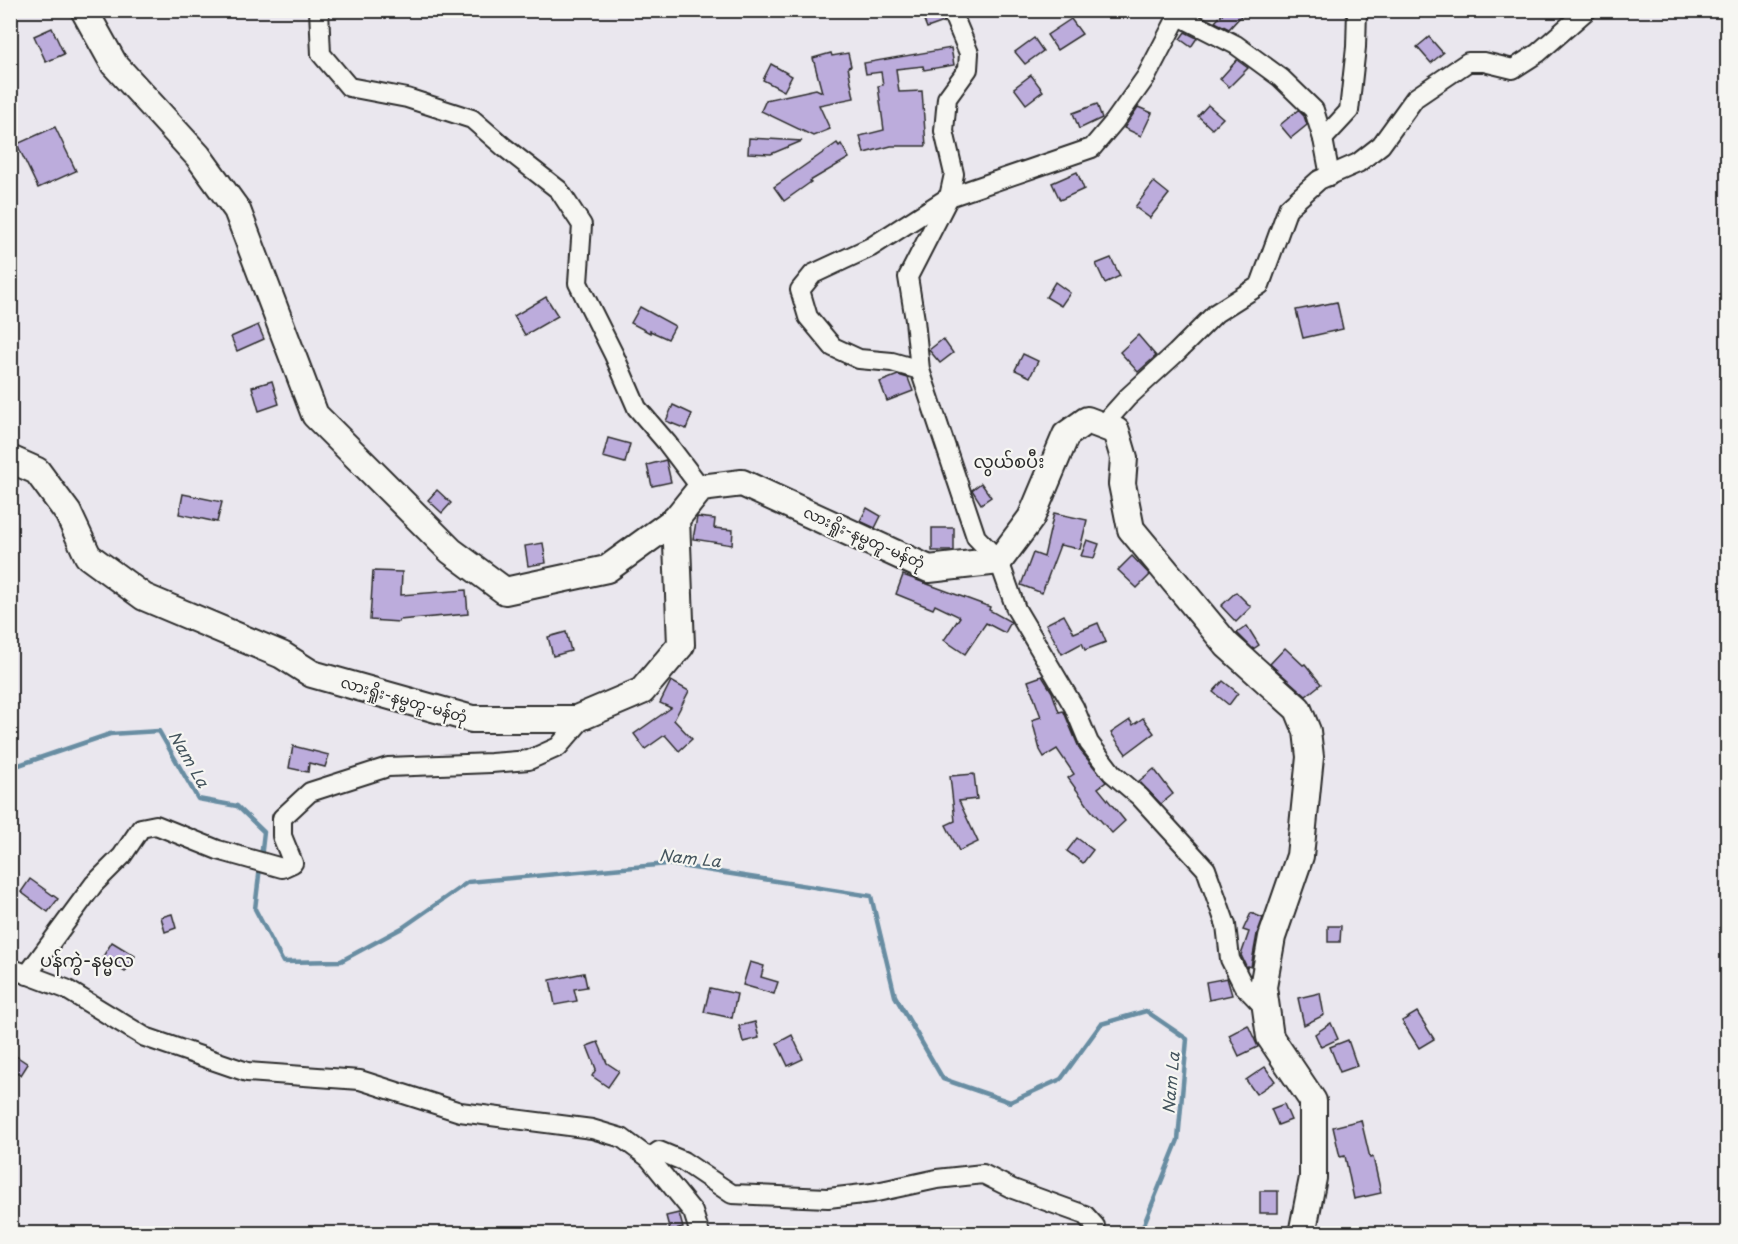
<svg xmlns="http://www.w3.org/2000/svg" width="1738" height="1244" font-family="'Playpen Sans','Noto Sans Myanmar',sans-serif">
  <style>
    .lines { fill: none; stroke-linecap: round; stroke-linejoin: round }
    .stream { stroke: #688da2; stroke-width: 4.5 }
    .building { fill: #bcacdc; stroke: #2b2b2b; stroke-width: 1.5 }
    .street-casing { stroke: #2b2b2b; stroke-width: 22 }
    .secondary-casing { stroke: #2b2b2b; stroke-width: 30 }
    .street { stroke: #f6f6f2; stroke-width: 18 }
    .secondary { stroke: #f6f6f2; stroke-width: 26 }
    .labels { text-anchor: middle; stroke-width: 4.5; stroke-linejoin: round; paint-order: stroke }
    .street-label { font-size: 15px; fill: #2b2b2b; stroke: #f6f6f2 }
    .water-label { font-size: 16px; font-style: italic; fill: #44545d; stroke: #f6f6f2 }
    .quarter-label { font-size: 18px; fill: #2b2b2b; stroke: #f6f6f2 }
  </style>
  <rect width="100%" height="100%" fill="#eae7ee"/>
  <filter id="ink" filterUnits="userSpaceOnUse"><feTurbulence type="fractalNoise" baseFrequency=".0167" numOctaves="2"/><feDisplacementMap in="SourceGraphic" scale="12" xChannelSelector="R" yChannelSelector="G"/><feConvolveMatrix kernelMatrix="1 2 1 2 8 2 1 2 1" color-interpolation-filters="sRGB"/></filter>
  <g filter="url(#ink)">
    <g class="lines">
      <!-- stream -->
      <g class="stream">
        <path d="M10,768L110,734L159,731L198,799L237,806L264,832L261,858"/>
        <path d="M260,867L255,909L283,962L341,961L402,928L468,882L668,864L871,896L895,996L943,1079L1010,1102L1061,1079L1101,1024L1146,1011L1187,1039L1178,1140L1140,1234"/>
      </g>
    </g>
    <!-- building -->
    <g class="building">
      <path d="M920,10H940L944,22L927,28Z"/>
      <path d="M1226,10H1234L1241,16L1229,29L1215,22Z"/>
      <path d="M1071,19L1082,34L1057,50L1047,35Z"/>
      <path d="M52,28L64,54L46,62L34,36Z"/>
      <path d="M1185,32L1197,38L1191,47L1180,39Z"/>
      <path d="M1429,37L1443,53L1431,63L1417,47Z"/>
      <path d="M1034,38L1043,51L1025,64L1015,52Z"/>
      <path d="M951,48L954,65L924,70L923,66L896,69L899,92L922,91L926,146H891L864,153L860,136L884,130L878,86L883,85L881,72L866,74L864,63Z"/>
      <path d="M831,53L832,56L848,53L851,66L848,67L854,98L819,105L830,129L813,136L761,111L766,100L816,89L822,92L813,58Z"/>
      <path d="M1237,60L1248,68L1229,87L1220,79Z"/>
      <path d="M771,64L792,76L784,91L763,80Z"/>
      <path d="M1031,75L1043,91L1026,104L1014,88Z"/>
      <path d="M1097,104L1102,118L1079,129L1073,113Z"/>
      <path d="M1208,105L1223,118L1212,129L1198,116Z"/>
      <path d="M1138,107L1152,113L1141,136L1124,128Z"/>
      <path d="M1298,110L1304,116L1307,125L1291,138L1280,125Z"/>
      <path d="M55,127L76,171L38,188L17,144Z"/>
      <path d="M749,138L802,141L771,154L748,153Z"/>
      <path d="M837,143L839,146L841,144L849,158L810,181L811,182L784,201L774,187Z"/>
      <path d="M1077,172L1084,189L1060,200L1052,183Z"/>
      <path d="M1154,182L1169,194L1150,218L1135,207Z"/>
      <path d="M1111,258L1120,276L1105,283L1096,264Z"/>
      <path d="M1055,282L1070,293L1061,306L1046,297Z"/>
      <path d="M546,297L558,316L525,335L514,316Z"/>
      <path d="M1337,302L1343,329L1303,338L1296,310Z"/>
      <path d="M640,307L675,326L668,339L650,331V333L631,323Z"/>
      <path d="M258,325L264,339L237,351L231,337Z"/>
      <path d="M1138,335L1156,356L1138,372L1120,352Z"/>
      <path d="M943,339L953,353L940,363L929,350Z"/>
      <path d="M1023,354L1038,361L1030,377L1015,370Z"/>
      <path d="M898,375L908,378L913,391L887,401L880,382Z"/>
      <path d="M272,381L279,404L259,411L252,387Z"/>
      <path d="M673,405L692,414L686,429L666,421Z"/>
      <path d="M608,438L630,444L625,463L603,457Z"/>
      <path d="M666,460L671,482L652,486L647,465Z"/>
      <path d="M981,483L991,497L981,504L972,490Z"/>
      <path d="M437,490L451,503L442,513L428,500Z"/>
      <path d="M183,494L222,502L217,522L179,514Z"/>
      <path d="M867,508L881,516L875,528L860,521Z"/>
      <path d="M1054,513L1087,520L1080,549L1060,545L1042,593L1021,585L1033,553L1044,557Z"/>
      <path d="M697,517L715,519L714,528L733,530L732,545L693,539Z"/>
      <rect x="932" y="528" width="22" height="23"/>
      <path d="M1087,540L1099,544L1094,558L1081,556Z"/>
      <path d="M543,543L546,563L528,566L525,546Z"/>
      <path d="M1132,556L1150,575L1137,588L1118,570Z"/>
      <path d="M373,571L402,572L401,595L466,590L468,614L399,620V622L370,620Z"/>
      <path d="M903,575L990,607L989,610L1011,622L1005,633L986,623L965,654L944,640L960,617L935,605L933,609L896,594Z"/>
      <path d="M1236,592L1251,607L1236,622L1221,606Z"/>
      <path d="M1064,615L1074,633L1098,623L1106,642L1085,650L1082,643L1062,654L1046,624Z"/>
      <path d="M1247,626L1259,645L1253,649L1237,633Z"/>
      <path d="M566,632L571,651L553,656L548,637Z"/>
      <path d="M1285,648L1303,665L1305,664L1321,684L1306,696L1270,664Z"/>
      <path d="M1042,676L1052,692L1059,712L1063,711L1064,712L1080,750L1106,782L1098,788L1125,821L1112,833L1091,810L1068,778L1074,774L1057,749L1044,757L1040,750L1032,720L1041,717L1028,681Z"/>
      <path d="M671,681L689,691L674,720L692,739L679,751L665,735L645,749L634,734L671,708L660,703Z"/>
      <path d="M1223,681L1238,693L1229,705L1213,692Z"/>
      <path d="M1143,718L1154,733L1126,754L1111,733L1130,720L1133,725Z"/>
      <path d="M293,746L329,755L325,767L309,763L308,772L289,768Z"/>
      <path d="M1154,769L1173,794L1161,804L1139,781Z"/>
      <path d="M974,774L977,799L959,801L978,842L959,851L946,825L955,821L950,776Z"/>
      <path d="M1077,838L1093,850L1083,863L1067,851Z"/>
      <path d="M30,879L58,899L48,912L21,892Z"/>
      <path d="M1251,913L1263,918L1257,934L1251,967L1248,966L1247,968L1241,955L1249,932L1243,930Z"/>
      <path d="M172,914L176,928L165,932L161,917Z"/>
      <path d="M1328,926H1341L1340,942H1328Z"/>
      <path d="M112,942L135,956L125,972L102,958Z"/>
      <path d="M750,962L764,966L761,977L778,982L774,994L743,985Z"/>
      <path d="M584,973L587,987L574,989L577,1001L555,1005L550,980Z"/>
      <path d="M1227,978L1232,995L1209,1000L1206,982Z"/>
      <path d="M710,988L737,994L732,1018L704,1012Z"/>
      <path d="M1320,993L1324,1015L1304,1025L1298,998Z"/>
      <path d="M1417,1012L1434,1039L1419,1048L1402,1021Z"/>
      <path d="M755,1022L759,1038L743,1042L739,1026Z"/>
      <path d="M1331,1023L1338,1039L1321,1047L1315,1034Z"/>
      <path d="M1248,1025L1258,1047L1239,1056L1229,1035Z"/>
      <path d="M792,1035L803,1059L788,1066L777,1043Z"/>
      <path d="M1348,1040L1357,1066L1340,1072L1330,1047Z"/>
      <path d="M598,1042L607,1063L619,1071L608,1087L592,1076L596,1069L587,1046Z"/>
      <path d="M10,1052L28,1064L21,1075L10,1068Z"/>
      <path d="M1265,1067L1275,1081L1256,1094L1246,1080Z"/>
      <path d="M1284,1104L1291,1120L1278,1125L1271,1109Z"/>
      <path d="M1361,1120L1370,1158L1373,1157L1381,1193L1354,1199L1345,1156L1340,1157L1333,1127Z"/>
      <rect x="1260" y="1191" width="18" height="22"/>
      <path d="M679,1213L683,1228L670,1231L666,1216Z"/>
    </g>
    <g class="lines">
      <defs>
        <g id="street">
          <path d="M319,10L321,54L349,87L407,98L472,119L504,147L559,190L582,225L578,283L614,355L637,408L667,443L701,488"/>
          <path d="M951,10L969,53L968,69L947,98L944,131L954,174L949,197L908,277L915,320L920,370L976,537L999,561L1016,609L1074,707L1089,743L1112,773L1140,797L1206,869L1226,925L1230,959L1243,985L1266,1009"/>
          <path d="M1179,16L1236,45L1281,78L1314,110L1323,139L1330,176"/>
          <path d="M1323,139L1349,111L1356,47L1357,10"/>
          <path d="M920,370L892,362L859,359L833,347L808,317L800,290L813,274L871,247L949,197L1092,148L1114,122L1146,77L1181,10"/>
          <path d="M1102,426L1128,397L1176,353L1216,313L1260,285L1288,208L1319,180L1358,163L1381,145L1415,98L1468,62H1484L1513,69L1538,53L1587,10"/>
          <path d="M10,968L66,989L145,1037L247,1072L360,1080L460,1112L592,1129L622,1138L649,1158L693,1212L700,1234"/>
          <path d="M27,975L94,884L122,856L141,828L156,825L218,850L282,868L293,863L282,836V818L310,792L388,767L491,763L529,760L558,747L585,716"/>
          <path d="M649,1158L659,1151L683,1161L732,1194L828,1198L872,1193L937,1179L983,1174L1013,1189L1085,1215L1095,1226L1094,1234"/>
        </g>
        <g id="secondary">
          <path d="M84,10L114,64L198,156L237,210L315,415L451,551L505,591L607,569L676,519"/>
          <path d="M10,459L37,471L68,513L88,556L144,597L282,655L312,674L472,719H576L642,691L681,645L676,519L701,488L742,483L929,569L999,561L1031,518L1066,435L1087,420L1116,431L1124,458L1122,484L1131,529L1227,645L1298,709L1307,731L1310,757L1300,856L1272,937L1263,987L1270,1037L1313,1101V1178L1302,1234"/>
        </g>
      </defs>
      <!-- street casing -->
      <use href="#street" class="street-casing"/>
      <!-- secondary casing -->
      <use href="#secondary" class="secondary-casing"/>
      <!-- street -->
      <use href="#street" class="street"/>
      <!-- secondary -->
      <use href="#secondary" class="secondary"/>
    </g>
  </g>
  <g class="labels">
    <!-- street labels -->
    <g class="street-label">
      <text transform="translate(864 538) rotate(24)" y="5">လားရှိုး-နမ္မတူ-မန်တုံ</text>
      <text transform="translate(404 700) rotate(16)" y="5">လားရှိုး-နမ္မတူ-မန်တုံ</text>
    </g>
    <!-- water labels -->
    <g class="water-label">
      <text transform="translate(189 759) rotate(60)" y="6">Nam La</text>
      <text transform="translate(690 858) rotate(6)" y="6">Nam La</text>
      <text transform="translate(1171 1083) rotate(-85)" y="6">Nam La</text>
    </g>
    <!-- quarter labels -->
    <g class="quarter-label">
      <text x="1009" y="468">လွယ်စပီး</text>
      <text x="87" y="967">ပန်ကွဲ-နမ္မလ</text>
    </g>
  </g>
  <!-- margin -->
  <rect width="1738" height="1244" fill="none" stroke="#f6f6f2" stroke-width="36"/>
  <rect x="18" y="18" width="1702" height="1208" fill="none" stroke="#2b2b2b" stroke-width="2" filter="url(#ink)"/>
</svg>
